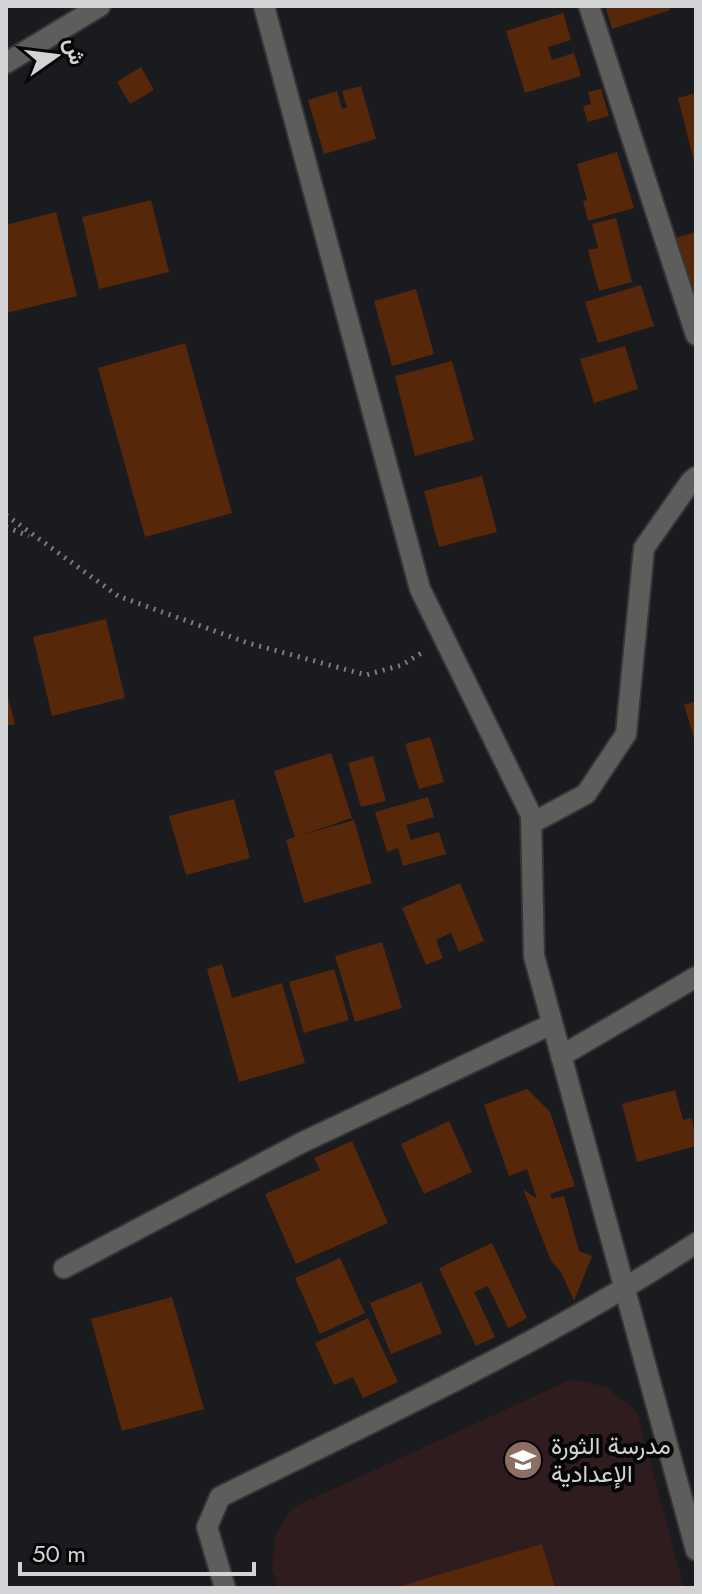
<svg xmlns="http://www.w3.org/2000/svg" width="702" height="1594" font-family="Jost,Vazirmatn,sans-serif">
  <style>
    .education { fill: #2f1c1e }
    .building { fill: #57270a }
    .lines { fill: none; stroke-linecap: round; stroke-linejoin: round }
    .street-casing { stroke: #343538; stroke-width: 24 }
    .path { stroke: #7c7d80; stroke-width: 5; stroke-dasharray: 2 6; stroke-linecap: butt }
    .street { stroke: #5e5d5b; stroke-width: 20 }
    .labels { text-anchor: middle; stroke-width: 8; stroke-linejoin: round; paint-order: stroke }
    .poi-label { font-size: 24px; fill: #d2d3d5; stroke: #060607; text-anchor: start }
  </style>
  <rect width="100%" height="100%" fill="#1a1b1e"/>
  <!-- education -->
  <path class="education" d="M572,1379L606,1387L637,1412L684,1588H278L272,1569L275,1536L292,1508Z"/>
  <!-- building -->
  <g class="building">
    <path d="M605,6H669L670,10L612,29Z"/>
    <path d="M563,13L571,40L548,47L552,60L574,53L581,76L525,93L506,31Z"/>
    <path d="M141,67L154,90L130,104L117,82Z"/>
    <path d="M361,86L376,139L324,154L308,100L337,91L342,109L347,107L342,91Z"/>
    <path d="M601,89L609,116L588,122L583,106L591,104L588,92Z"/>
    <path d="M696,93V165H695L678,98Z"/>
    <path d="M617,152L634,208L588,221L583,201L587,200L577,164Z"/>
    <path d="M151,200L169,272L99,289L82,217Z"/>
    <path d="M56,212L77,296L6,313V225Z"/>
    <path d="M616,218L632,282L599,291L588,250L598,248L592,224Z"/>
    <path d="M696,232V291L691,292L675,238Z"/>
    <path d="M641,285L654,326L598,343L585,302Z"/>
    <path d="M416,289L434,354L392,366L374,301Z"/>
    <path d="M185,343L232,513L145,537L98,368Z"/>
    <path d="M625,346L638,389L594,403L580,359Z"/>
    <path d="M452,361L474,440L415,456L395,376Z"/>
    <path d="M482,476L497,532L439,547L424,491Z"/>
    <path d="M106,619L125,698L52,716L33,637Z"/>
    <path d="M6,689L15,724L6,726Z"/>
    <path d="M696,701V741H695L684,705Z"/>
    <path d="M430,737L444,782L419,789L405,744Z"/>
    <path d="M331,753L352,818L298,836L354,820L372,883L304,903L286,840L295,837L274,771Z"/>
    <path d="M373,756L386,801L361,807L348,763Z"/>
    <path d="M428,797L434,817L406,825L411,840L439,832L446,854L403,866L398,848L387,852L375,812Z"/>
    <path d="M234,799L250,858L186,875L169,816Z"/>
    <path d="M460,883L484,941L459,952L451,933L436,940L443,958L426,965L402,908Z"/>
    <path d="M382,942L402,1008L355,1022L335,956Z"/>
    <path d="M222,964L232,998L282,983L305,1063L239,1082L207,969Z"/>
    <path d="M334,969L349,1020L304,1033L289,982Z"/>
    <path d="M527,1089L550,1112L575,1186L550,1194L552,1199L564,1196L579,1251L592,1256L574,1301L561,1272L551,1261L523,1189L537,1199L527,1169L509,1176L484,1105Z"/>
    <path d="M675,1090L683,1120L692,1118L696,1146L637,1162L622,1104Z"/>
    <path d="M449,1121L472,1172L424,1194L401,1144Z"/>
    <path d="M352,1141L388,1223L296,1264L265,1194L320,1170L314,1158Z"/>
    <path d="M492,1243L527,1318L508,1328L488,1286L474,1292L495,1337L476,1346L439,1268Z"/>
    <path d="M340,1258L365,1313L320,1334L295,1278Z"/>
    <path d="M421,1282L442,1333L391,1354L370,1303Z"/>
    <path d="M172,1297L204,1409L122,1431L91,1319Z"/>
    <path d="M368,1318L398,1382L363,1398L353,1377L334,1385L315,1343Z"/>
    <path d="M542,1544L555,1588H398V1587Z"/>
  </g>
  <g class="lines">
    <defs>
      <g id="street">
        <path d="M264,6L420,589L531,815L534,956L696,1550"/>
        <path d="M589,6L696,335"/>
        <path d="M6,63L100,6"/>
        <path d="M532,823L586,794L626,734L644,548L691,481L696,477"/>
        <path d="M561,1056L696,977"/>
        <path d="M64,1268L301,1143L552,1024"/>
        <path d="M225,1588L207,1527L220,1497C381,1417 546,1342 696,1243"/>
      </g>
    </defs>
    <!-- street casing -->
    <use href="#street" class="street-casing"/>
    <!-- path -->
    <g class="path">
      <path d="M6,515L118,596L248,643L366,675L402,665L423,652"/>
      <path d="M6,527L29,536"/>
    </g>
    <!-- street -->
    <use href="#street" class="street"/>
  </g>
  <!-- icons -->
  <defs>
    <symbol id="school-disc" viewBox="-11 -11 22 22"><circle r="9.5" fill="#8d6e63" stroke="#060607"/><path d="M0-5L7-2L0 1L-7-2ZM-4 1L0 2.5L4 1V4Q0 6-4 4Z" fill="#fff"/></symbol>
  </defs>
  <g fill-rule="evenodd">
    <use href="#school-disc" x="501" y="1438" width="44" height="44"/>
  </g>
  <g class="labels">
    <!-- poi labels -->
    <g class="poi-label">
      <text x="551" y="1454">مدرسة الثورة<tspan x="551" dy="28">الإعدادية</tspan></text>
    </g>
  </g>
  <!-- border -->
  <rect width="702" height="1594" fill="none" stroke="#d2d3d5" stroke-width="16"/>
  <!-- north arrow -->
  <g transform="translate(56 56) rotate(76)" stroke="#060607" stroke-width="6" paint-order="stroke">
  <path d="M0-6L14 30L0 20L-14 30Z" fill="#d2d3d5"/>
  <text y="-12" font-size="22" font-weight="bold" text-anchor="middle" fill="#d2d3d5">ش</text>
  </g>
  <!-- scale -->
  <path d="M20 1562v12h234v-12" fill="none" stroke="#d2d3d5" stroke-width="4"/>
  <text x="32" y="1562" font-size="24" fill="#d2d3d5" stroke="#060607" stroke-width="6" paint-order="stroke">50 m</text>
</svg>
